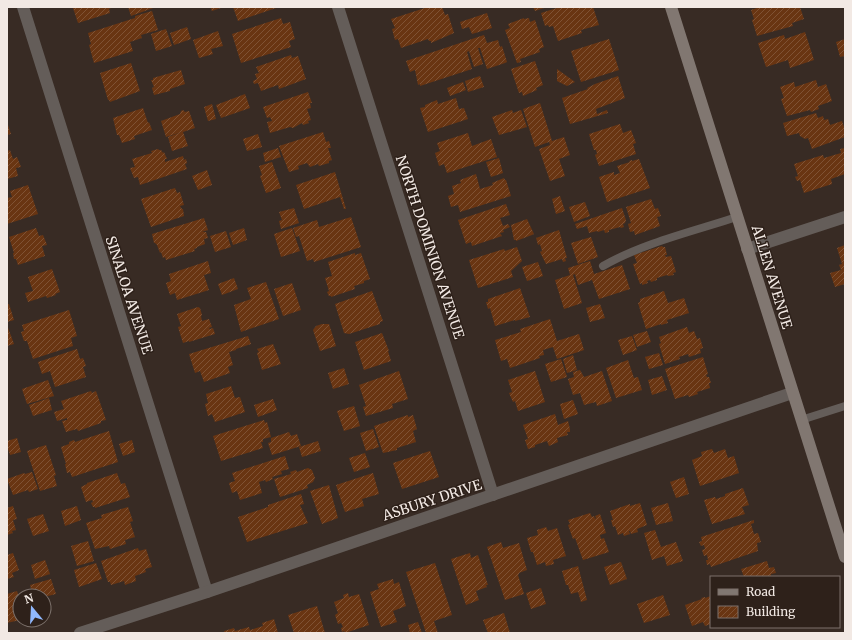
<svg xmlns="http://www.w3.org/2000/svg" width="852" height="640" font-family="Merriweather,serif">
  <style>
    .building { fill: url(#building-hatch) }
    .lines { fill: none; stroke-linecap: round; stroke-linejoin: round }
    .lane { stroke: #645d59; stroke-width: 8 }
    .street { stroke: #645d59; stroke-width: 12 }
    .secondary { stroke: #817771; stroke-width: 12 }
    .labels { text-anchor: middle; stroke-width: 3; stroke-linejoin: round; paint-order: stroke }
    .street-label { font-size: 14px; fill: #f2e9e4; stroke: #2e211a }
  </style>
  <defs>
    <pattern id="building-hatch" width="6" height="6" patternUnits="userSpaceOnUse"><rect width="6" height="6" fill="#693512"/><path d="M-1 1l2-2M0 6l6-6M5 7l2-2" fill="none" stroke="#7f5234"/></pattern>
  </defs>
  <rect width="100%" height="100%" fill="#382b24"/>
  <!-- building -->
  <g class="building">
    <path d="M76,7H113L109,9L110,13L78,23L73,8Z"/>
    <path d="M128,7H156L131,16Z"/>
    <path d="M210,7H224L212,11Z"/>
    <path d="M233,7H279L238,21Z"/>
    <path d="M428,7H442L445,15L448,14L454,33L431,43V41H429L428,39L401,48L398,39L395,40L392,29L395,28L391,19Z"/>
    <path d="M533,7H547L535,11Z"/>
    <path d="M560,7H593L599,25L581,30L582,33L558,41L553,26L549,27L548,25L545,26L541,13Z"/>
    <path d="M760,7H800L804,19L792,23L793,26L757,36L752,20L754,19L751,10Z"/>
    <path d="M152,11L158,30L141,35L142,38L130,42L133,51L94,63L89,45L91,44L88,33L135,18V16Z"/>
    <path d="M487,13L492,28L472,34L469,27L462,29L460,22Z"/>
    <path d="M281,18L283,24L290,22L295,39L289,41L291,47L241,63L232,34Z"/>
    <path d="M524,18V19L529,18L530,22L535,20L544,47L539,49L540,52L520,59L521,62L517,63L505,30L510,28L508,24Z"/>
    <path d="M187,27L191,39L174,45L170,33Z"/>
    <path d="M166,29L172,46L156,51L151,34Z"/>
    <path d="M218,31L223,46L211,49L213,54L199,58L193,40Z"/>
    <path d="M805,32L814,60L790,68L788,60L766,67L758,43L784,35L785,39Z"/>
    <path d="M484,35L487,43L498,40L500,47L502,46L507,62L505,63L487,69L480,48H478L483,64L474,67L469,51L467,52L472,69L420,86V84L418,85L415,70L410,72L406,61Z"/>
    <path d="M609,39L619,70L581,82L571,51Z"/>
    <path d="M845,39V56L840,57L836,42Z"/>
    <path d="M291,55L292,58L298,56L306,79L279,89L278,85L261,91L258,83L254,84L253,81L257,79L255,74L259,73L256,67Z"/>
    <path d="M535,61L543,85L536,88L537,90L523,96L522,92L519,93L511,69Z"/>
    <path d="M131,63L140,91L110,102L109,100H108L100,73Z"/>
    <path d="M557,69L575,82L567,86L557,81Z"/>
    <path d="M181,70L185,84L170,89V91L154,95L152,88L154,87L151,80H153V78Z"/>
    <path d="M480,76L484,87L468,92L465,81Z"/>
    <path d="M618,76L625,98L596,109L597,114L607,110L608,113L570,124L562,98L588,89L587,88L595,84Z"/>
    <path d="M816,80L818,87L826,84L832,101L818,106L819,109L811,112L810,110L787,116L781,99L784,98L780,87L794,82L795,87Z"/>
    <path d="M463,82L466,90L450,96L447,88Z"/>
    <path d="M308,92L312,103H310L311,108L307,109L311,120L308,121L309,123L303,125L302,123L293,128L290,127L270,133L267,122L272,121L270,117L267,118L263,107Z"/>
    <path d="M245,94L250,108L221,118L216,105Z"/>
    <path d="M456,98L459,109L464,108L468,119L428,132L420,108L425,107V105L437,100L438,104Z"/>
    <path d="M540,103L552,141L564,137L570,155L559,159L565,176L550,181L539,149L550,145L549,142L535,147L523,109Z"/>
    <path d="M212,104L216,119L208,121L204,107Z"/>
    <path d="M143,108L148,123L149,122L152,130L134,136L135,139L122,143L119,135H117L113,118Z"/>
    <path d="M183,110L185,112L189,111L195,128L183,132L188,146L172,151L168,137L182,132L166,137L161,121L180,114L181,111Z"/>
    <path d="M512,110L513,113L521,110L527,127L499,135L492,117Z"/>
    <path d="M816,113L818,118L823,116L824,120L828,119L830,125L842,121L845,130V137L812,149L808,138L805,139L800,136L799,133L787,136L783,123Z"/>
    <path d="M7,122L11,134L7,135Z"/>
    <path d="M620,124L623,133L631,130L636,143L633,144L636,154L599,166L595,155L597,154L596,150H594L589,134Z"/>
    <path d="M323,132L326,142L329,141L331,148H328L332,160L329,161V163L319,166L318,164L310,167L307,163L298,166L299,169L289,172L279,146Z"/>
    <path d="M468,133L472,146L491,139L497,157L447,173L444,164L439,166L435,153L440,151L437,143Z"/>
    <path d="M258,134L262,147L247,151L243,139Z"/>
    <path d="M278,148L281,157L265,162L263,153Z"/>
    <path d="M845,148V174L831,179L832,184L804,193L800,180L797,181L795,177L798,176L794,164L823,155L824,158L841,153L840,149Z"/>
    <path d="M158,149L159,150H161L163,153L164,152L167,159H165V162L183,156L184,160L186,159L187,163L185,164L187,169L140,185L138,177L134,178L130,168L135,167L132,159L152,153L151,151Z"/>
    <path d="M10,150L13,159L17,157L21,167L16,168L18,176L7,179V151Z"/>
    <path d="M499,158L503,173L491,177L486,162Z"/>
    <path d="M639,159L650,188L607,202L599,177L614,172V175L620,173L617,166L630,162L629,161L632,160V161Z"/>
    <path d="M272,162L281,188L266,193L260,176L262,175L259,166Z"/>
    <path d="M207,170L212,185L198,190L192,176Z"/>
    <path d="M335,172L346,209H344L340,197L304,209L296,185Z"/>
    <path d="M476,174L480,189L493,185L492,183L504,178L505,180H506L511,196L460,212L458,205L451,207L448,196L454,194L452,186L461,183L460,180Z"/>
    <path d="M28,185L38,214L7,224V198L12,197L10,191Z"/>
    <path d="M175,188L177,193L180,192L184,205L180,206L182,209H183L184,216L151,227L141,199Z"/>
    <path d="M560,196L565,211L556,214L552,199Z"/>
    <path d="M651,199L655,209L658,208L661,216L657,217L660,226L635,235L634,231L630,232L628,224L631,223L626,207Z"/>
    <path d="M585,202L590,216L574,222L569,207Z"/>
    <path d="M506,204L510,215L500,218L503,226L508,224L510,227L503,230L504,232L500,233L502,236L472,246L471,242L466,244L458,220Z"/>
    <path d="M294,208L299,223L281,229L279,221L282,220L279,212Z"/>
    <path d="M622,208L626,220L625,223L623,224L624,227L621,228L620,227L609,230V232L605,233L604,230L598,232L597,231L589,233L587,226L577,229L575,224Z"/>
    <path d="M351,217L361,247L314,262L313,259L307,261L299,236L296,237L293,228L317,220L319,227Z"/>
    <path d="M204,218L208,230L202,232H206L208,238L204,239L205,244L197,247V248L194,249L195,251L166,260L165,257L163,258L161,252L160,253L157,245L155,243H154L152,234Z"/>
    <path d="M527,219L534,234L532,235L516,241V240H514L511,225Z"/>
    <path d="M36,228L39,236L43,235L47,245L42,246L45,256L18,265L16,259H14L13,253H14L9,237Z"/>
    <path d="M244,228L247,240L233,245L229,233Z"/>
    <path d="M292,228L300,251L281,257L274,234Z"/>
    <path d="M559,230L567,258H565L566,261L563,262L562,259L546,264L540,252L542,251L540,244L538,245L536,238Z"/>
    <path d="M226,231L231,247L215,252L210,236Z"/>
    <path d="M591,237L598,257L578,264L571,243Z"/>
    <path d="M845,245V284L835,287L830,273L841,270L839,265L842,264L837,248Z"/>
    <path d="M662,246L663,247H665L667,255H665L666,257L671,256L676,272L673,273L674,275L668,276L667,275L657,278V280L651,282L650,280L647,281L648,283L642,285V283L640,284L633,264L637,263L634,255Z"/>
    <path d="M517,247L522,261L511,271L513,277L478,288L469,260L504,249L505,251Z"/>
    <path d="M355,253V255L361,253L370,279L364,281V283L354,286L355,289L331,297V296H329L327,292L329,291L325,278L332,276L328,262Z"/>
    <path d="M208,261L211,273L204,275L209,290L177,300L175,293L170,295L166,283L171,281L169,274Z"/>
    <path d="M590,261L594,274L622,265L630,289L599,299L592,280L578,285L575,274L573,275L582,303L564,309L555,280L570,275L568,268Z"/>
    <path d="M538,262L543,276L527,281L522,267Z"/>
    <path d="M52,269L60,292L55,294L56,295L47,298L46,296L28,302L25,293L33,291L28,277Z"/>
    <path d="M234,278L238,289L222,295L218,284Z"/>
    <path d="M266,282L279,319L241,332L234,305L251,299L247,288Z"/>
    <path d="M292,283L301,310L283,316L274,289Z"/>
    <path d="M520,288L530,317L515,321V320L495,326L490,308L488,309L486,302H488V299Z"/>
    <path d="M372,291L383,321L380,322V324L349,334L344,333L335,304Z"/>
    <path d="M664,291L668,303L684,298L689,313L667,320L668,323L661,325V324L646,329L638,303L640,302V299Z"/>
    <path d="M7,304H9L14,320L7,322Z"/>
    <path d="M600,304L605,318L590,322L586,308Z"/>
    <path d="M198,307L200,308L202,315L201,316L202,321L209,319L212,327L209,328L210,329L213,328L215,334L189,342V341L183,343L178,327L181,326L177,314Z"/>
    <path d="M69,310L77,336L71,338L73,346L33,359L27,341H24L21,332L24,331L22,325Z"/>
    <path d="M550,319L557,341L579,334L584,350L557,359L553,347L543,350L544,355L539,356L540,358L510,368L507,359L501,361L495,340L521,332L520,329Z"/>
    <path d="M322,324H329L336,346L320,351L313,330L316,326Z"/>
    <path d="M7,325L14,344L7,346Z"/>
    <path d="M687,327L689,333L694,331L697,339L700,338L703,348L700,349L701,353L689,357L688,354L679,357L680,359L665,364L659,344L661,343L659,337Z"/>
    <path d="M647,331L651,342L637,347L633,335Z"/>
    <path d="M382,333L389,351H388L391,361L364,370L355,342Z"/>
    <path d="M248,336L251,344L236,349V350L229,352L233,365L228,367L230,373L204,382L200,371L195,373L189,354Z"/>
    <path d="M632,336L637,350L623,355L618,340Z"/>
    <path d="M273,344L281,364L262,370L257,353L259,352L257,349Z"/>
    <path d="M77,349L80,359L83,358L86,366L83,367L86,377L55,387L50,371L42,374L38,362Z"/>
    <path d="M659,353L663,365L649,369L645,357Z"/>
    <path d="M573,355L577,370L567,373L563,359Z"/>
    <path d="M703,357L708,374L706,375L707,377H709L711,383H709L710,388L697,392L698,394L689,397L688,395L675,399L665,369Z"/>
    <path d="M561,359L567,377L551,382L545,364Z"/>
    <path d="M628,360L634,378L638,377L642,390L616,398L606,368Z"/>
    <path d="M344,368L349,384L333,389L328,373Z"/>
    <path d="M580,370L584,377L602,371L612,401L597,406L596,402L584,405L580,393L573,395L568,379L574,377L573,372Z"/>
    <path d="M399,371L408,399L392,404L393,408L366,416L363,407L366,406L359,385Z"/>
    <path d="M535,371L545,402L518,411L515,401L513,402L509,393L512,392L508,380Z"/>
    <path d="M662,376L667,390L652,395L648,380Z"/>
    <path d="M48,380L54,396L27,404L22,389Z"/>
    <path d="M231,386L235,398L240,397L245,412L215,422L212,414L208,416L205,404L208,403L206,394Z"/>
    <path d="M91,391L92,393L96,391L106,420L101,421V423L78,431L77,429L66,432L62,421L67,420V418L57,421L54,412L64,409L61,401Z"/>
    <path d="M49,398L52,410L33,416L29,405Z"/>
    <path d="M273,399L277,410L258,417L254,405Z"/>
    <path d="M573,400L578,414L564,419L560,404Z"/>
    <path d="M354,406L360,426L344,431L337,411Z"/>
    <path d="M555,414L558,425L568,421L570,429V432H567L568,435L557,438L558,442L549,446L547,441L535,445V447L528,449L525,440L528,439L523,425Z"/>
    <path d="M408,415V417L413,415L417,429L413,431L416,442L397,448V450L383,453L374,426Z"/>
    <path d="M264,420L265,423L267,422L271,437L263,439V442H261L263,448L221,461L213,436Z"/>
    <path d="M373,429L379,447L366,451L360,433Z"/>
    <path d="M109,431L118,462L72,477L70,472L67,473L65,464H66L61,447L69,444V442L74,440L75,442Z"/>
    <path d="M289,432L291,436L297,434L301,446L272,455L268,443L271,442V438Z"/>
    <path d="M17,438L21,452L10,455L7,446V441Z"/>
    <path d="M132,440L135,452L123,456L119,444Z"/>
    <path d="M318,441L321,451L302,457L299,447Z"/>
    <path d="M46,445L56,475L54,476L57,486L40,491L27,451Z"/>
    <path d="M712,449L714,453L725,449L728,458L734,456L739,473L700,486L692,460L702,456L701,452Z"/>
    <path d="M430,451L439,477L402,489L393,463Z"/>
    <path d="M365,453L370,467L354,472L349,458Z"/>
    <path d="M285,456L289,469L281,471L282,474L272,477L273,479L266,482L265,480L259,482L262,493L240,500L237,491L232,493L229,483L235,481L232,473Z"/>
    <path d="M308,468L312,470L315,478L313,482L307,485L308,488L280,497L274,479L291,474L290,472L296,470L297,472Z"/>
    <path d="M32,472L38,489L29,492L28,490L13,495L7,479L24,473L25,474Z"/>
    <path d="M117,473L121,484L125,483L130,497L95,508V507H93L91,503L93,502L92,500L86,502L81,487L87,484V483Z"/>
    <path d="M373,473L379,494L362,499L364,506L345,512L336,485Z"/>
    <path d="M684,477L689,494L676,498L670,482Z"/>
    <path d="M329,485L338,518L322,524L310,491Z"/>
    <path d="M743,488L749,505L742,507L745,514L712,524L704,500L715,497L716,499L725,496V494Z"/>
    <path d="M301,494L304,504L300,505L308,523L247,542L238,517L268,507V505Z"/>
    <path d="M640,503L647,525L637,529L638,532L631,534L630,531H629L630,534L624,536L623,533L618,535L615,526L613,527L611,520H613L610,511L630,504V506Z"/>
    <path d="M668,503L673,521L656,525L651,508Z"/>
    <path d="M13,506L17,519L13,520L16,530L12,531L13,533L7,535V508Z"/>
    <path d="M77,506L81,520L65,526L61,511Z"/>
    <path d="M128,507L133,521L130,522L135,537L125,540L126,544L110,549L109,546L95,549L86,523L102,518L101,515Z"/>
    <path d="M590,513L592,517L594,516L595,519L596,518L595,516L600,514L606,533L600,535L601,539L604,538L609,552L583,560L575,538L573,539L568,525L570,524L568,520Z"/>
    <path d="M43,514L49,531L33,536L27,519Z"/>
    <path d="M754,520V523L751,524L754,534L758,533L761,542L757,543L758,551L711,567L710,564L707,565L706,560H708L707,555L704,556L702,550L705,549L704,545L701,546L699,542L702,541L701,537Z"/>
    <path d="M546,527L548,531L557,528L566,556L553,560L554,564L546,566L545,562L537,565L533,552H531L527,538L538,535L537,530Z"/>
    <path d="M655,530L661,547L676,542L683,561L667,566L664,556L652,560L644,533Z"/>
    <path d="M88,541L94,561L77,566L71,546Z"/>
    <path d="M501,542L503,548L519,543L527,570L519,573V574L518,575L524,594L505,600L487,547Z"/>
    <path d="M138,548L139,551L146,549L152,567L145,569L146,572L135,576L136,581L125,585L124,581L111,585L110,582H108L101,561Z"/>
    <path d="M13,553L19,570L12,573L14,577L7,579V555Z"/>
    <path d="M470,553L471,558L478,555L488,585H486L487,587L476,591L479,600L466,605L451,559Z"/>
    <path d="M45,560L50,574L35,579L31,565Z"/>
    <path d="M767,561L769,568L774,567L776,573L771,574V577H744L741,569Z"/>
    <path d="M621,562L627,579L610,585L604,567Z"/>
    <path d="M96,563L102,579L79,587L74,570Z"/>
    <path d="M435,563L452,615L434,621L438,633H426L406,572Z"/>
    <path d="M578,566L587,600L581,602L578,592L571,594L568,585H566L562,571Z"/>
    <path d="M51,579L56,594L44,597V596H41L40,594L33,596L30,585Z"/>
    <path d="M393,579L394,584L399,582L406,606L393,611L397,622L381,627L370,592L379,589L377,584Z"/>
    <path d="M541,588L546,604L531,609L526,593Z"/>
    <path d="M17,591L20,600V620L7,623V594Z"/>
    <path d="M348,593L349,597L359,594L369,625L345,633L344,631L342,632L341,628L343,627L341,623L338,624L335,615L338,613L334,602L344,598L343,595Z"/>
    <path d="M663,595L670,615L644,623L637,604Z"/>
    <path d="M711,596V624L705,626L703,622L692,626L685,605L702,599L701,598L705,597V598Z"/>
    <path d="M317,606L325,633H294L288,615Z"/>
    <path d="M504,613L510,633H488L483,620Z"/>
    <path d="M274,619L278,633H225L224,631L234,628L235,631L249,627L250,630L263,626L262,623Z"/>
    <path d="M418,622L422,633H410L408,625Z"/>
  </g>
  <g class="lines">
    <!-- lane -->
    <g class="lane">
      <path d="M603,266C643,243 694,231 737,217"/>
      <path d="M801,420L845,406"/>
    </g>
    <!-- street -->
    <g class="street">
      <path d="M23,7L207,592"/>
      <path d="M338,7L493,495"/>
      <path d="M747,249L845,217"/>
      <path d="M80,633L207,592L792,393"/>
    </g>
    <!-- secondary -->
    <path class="secondary" d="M671,7L845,557"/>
  </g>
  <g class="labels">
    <!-- street labels -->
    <g class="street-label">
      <text transform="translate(430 247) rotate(72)" y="5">NORTH DOMINION AVENUE</text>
      <text transform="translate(772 277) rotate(73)" y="5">ALLEN AVENUE</text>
      <text transform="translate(129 295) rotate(72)" y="5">SINALOA AVENUE</text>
      <text transform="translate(432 500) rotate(-18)" y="5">ASBURY DRIVE</text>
    </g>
  </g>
  <!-- border -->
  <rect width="852" height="640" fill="none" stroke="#f2e9e4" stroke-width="16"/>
  <!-- legend -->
  <rect x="710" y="576" width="130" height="52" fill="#2e211a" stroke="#7c716b"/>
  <rect x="718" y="589" width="20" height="6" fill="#817771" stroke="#7c716b"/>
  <text x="746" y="596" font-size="12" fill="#f2e9e4">Road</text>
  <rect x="718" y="606" width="20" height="12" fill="url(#building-hatch)" stroke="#7c716b"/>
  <text x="746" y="616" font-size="12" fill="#f2e9e4">Building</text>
  <!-- north arrow -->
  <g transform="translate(32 608) rotate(342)"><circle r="19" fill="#2e211a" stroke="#7c716b"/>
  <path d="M0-3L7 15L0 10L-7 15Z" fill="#90b8fd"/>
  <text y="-6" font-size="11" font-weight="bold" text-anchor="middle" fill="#f2e9e4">N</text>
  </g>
</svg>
